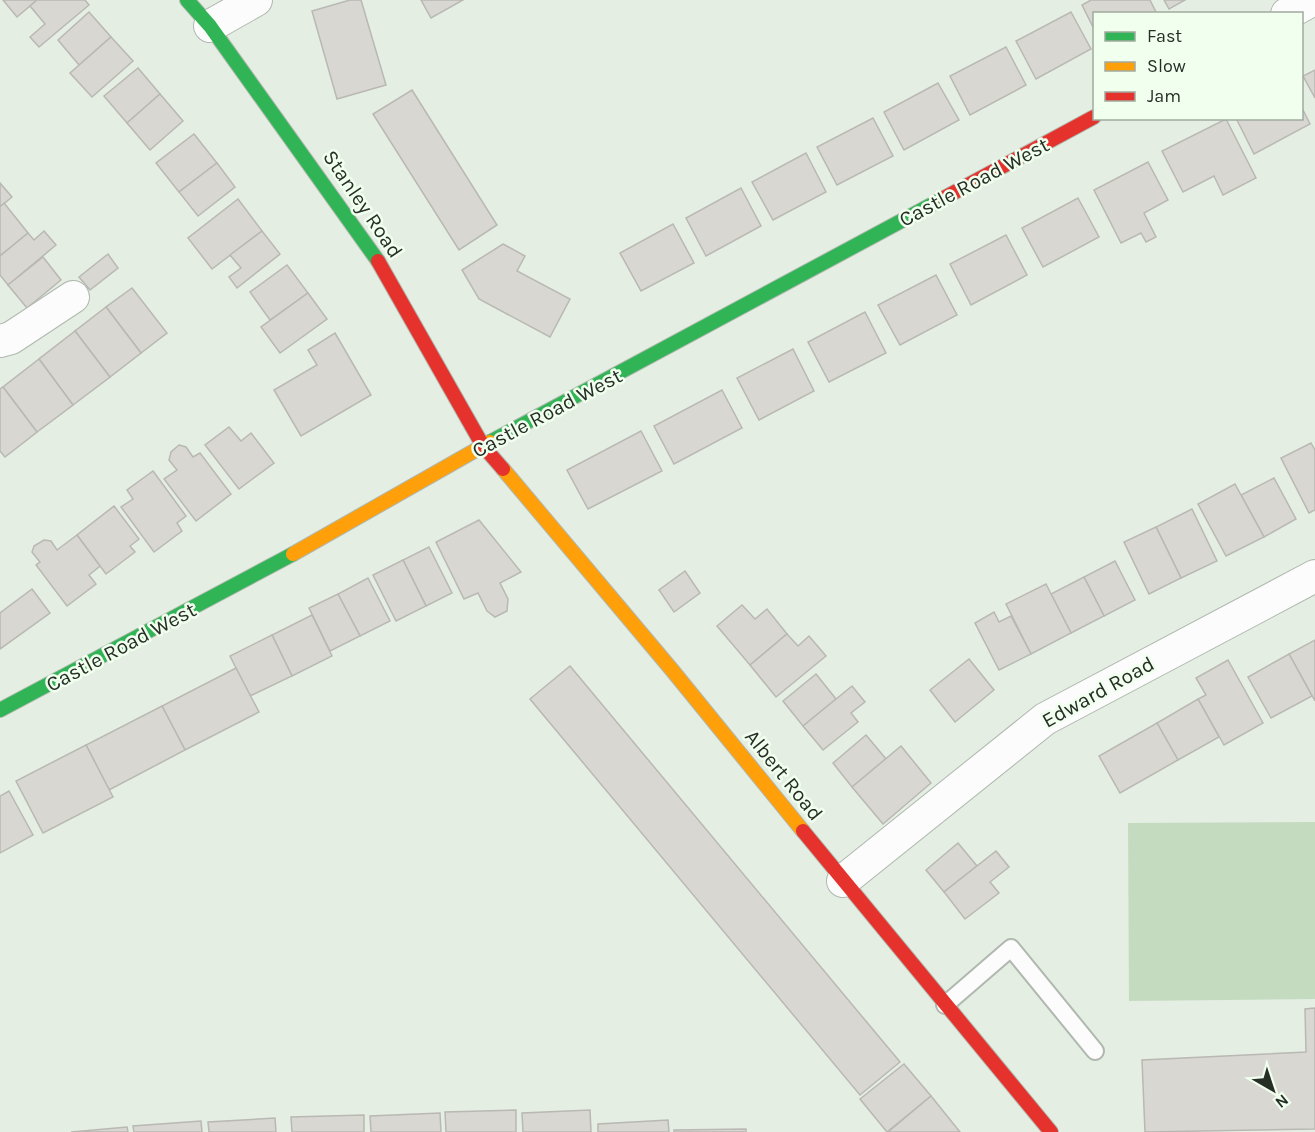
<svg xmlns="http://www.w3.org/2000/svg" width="1315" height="1132" font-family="Karla,sans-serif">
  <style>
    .green { fill: #c4dbc0 }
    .building { fill: #d8d7d2; stroke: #b9b8b3; stroke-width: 1.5 }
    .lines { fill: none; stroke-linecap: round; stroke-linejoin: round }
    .lane-casing { stroke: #b0b8af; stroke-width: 20 }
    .street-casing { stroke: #b0b8af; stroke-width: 34 }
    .fast-casing { stroke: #b0b8af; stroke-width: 16 }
    .slow-casing { stroke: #b0b8af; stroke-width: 16 }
    .jam-casing { stroke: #b0b8af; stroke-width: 16 }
    .lane { stroke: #fbfcfb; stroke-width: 16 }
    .street { stroke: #fbfcfb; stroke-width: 32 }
    .fast { stroke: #30b455; stroke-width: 14 }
    .slow { stroke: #ff9f0a; stroke-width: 14 }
    .jam { stroke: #e5322d; stroke-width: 14 }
    .labels { text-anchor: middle; stroke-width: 5; stroke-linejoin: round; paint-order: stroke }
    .street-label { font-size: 21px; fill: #272e26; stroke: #f0ffee }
  </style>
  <rect width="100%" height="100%" fill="#e4eee3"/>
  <!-- green -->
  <path class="green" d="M1315,822V999L1129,1001L1128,823Z"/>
  <!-- building -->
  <g class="building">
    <path d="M3,0H37L17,17Z"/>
    <path d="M37,0H85L89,5L39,47L30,37L45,24L30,6Z"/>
    <path d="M350,0H361L386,85L337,99L312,11Z"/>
    <path d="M421,0H463L431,18Z"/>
    <path d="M1091,0H1150L1157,14H1094V29L1082,5Z"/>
    <path d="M1164,0H1185L1169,9Z"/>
    <path d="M89,12L111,37L79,65L58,40Z"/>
    <path d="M1071,12L1091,49L1036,79L1016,41Z"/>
    <path d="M111,37L133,61L92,97L70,73Z"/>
    <path d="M1006,47L1026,85L970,115L950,76Z"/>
    <path d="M138,68L160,94L127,123L104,96Z"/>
    <path d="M1315,70V98L1303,76Z"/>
    <path d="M938,83L959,120L904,150L884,112Z"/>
    <path d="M412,90L497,225L459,250L373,114Z"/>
    <path d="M160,94L183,121L150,150L127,123Z"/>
    <path d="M1302,108L1310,124L1254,154L1236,118H1302Z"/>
    <path d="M873,118L893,156L837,185L817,147Z"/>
    <path d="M1226,119L1256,178L1223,195L1214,176L1183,192L1162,151Z"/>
    <path d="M194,134L217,163L179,192L156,163Z"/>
    <path d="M806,153L826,192L773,220L752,182Z"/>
    <path d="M1148,162L1168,200L1144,213L1156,237L1146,242L1141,233L1121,243L1094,190Z"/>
    <path d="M217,163L235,187L198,216L179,192Z"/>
    <path d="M0,183L12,197L0,207Z"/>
    <path d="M741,188L761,226L706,256L686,218Z"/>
    <path d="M1078,198L1099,237L1043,267L1022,228Z"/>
    <path d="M238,199L262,231L212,269L188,238Z"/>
    <path d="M4,203L28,233L0,256V207Z"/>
    <path d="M673,224L694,263L641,291L620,253Z"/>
    <path d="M44,231L56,245L8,285L0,275V256L28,233L34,240Z"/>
    <path d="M262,231L280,254L237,288L229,277L241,268L230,255Z"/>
    <path d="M1006,235L1027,275L971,305L950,264Z"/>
    <path d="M503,244L525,256L517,271L570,299L550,337L479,299L462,270Z"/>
    <path d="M108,254L118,268L90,290L79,277Z"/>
    <path d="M43,257L61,280L27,308L8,285Z"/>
    <path d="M287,265L308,293L270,320L250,292Z"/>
    <path d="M936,275L957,315L900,345L878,305Z"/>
    <path d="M132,288L167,333L141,353L106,307Z"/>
    <path d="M308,293L327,319L280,353L261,327Z"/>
    <path d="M106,307L141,353L110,377L75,331Z"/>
    <path d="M865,312L886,353L829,382L808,342Z"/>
    <path d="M75,331L110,377L73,405L39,359Z"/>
    <path d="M335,333L371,395L301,436L274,390L317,365L308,350Z"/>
    <path d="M793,349L814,391L759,420L737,378Z"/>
    <path d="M39,359L73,405L37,432L3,387Z"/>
    <path d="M3,387L37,432L5,457L0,451V389Z"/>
    <path d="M722,390L742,428L674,464L654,426Z"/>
    <path d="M229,427L241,441L251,433L274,463L239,489L205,445Z"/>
    <path d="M641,431L662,471L588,509L567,470Z"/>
    <path d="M1311,443L1315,450V510L1309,513L1281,458Z"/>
    <path d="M179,445L186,447L193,457L200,453L231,494L196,521L164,479L177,470L169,460L171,452Z"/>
    <path d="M153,471L186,516L177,523L182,531L154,552L121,507L133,499L127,490Z"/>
    <path d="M1274,478L1296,519L1264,537L1241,495Z"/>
    <path d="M1235,484L1264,537L1226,556L1198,504Z"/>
    <path d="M114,506L139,539L130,546L135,552L106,574L77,535Z"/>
    <path d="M1192,509L1217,561L1181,578L1156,527Z"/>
    <path d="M479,520L521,572L500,583L508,599L507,611L495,617L487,611L478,593L464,599L436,542Z"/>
    <path d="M1156,527L1181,578L1149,594L1124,542Z"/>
    <path d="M77,535L100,566L89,575L96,584L67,606L36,565L40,562L32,552L34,546L44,540L51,541L57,550Z"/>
    <path d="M429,547L452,593L426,606L403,560Z"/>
    <path d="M403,560L426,606L396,621L373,575Z"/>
    <path d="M1115,561L1135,600L1104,616L1084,577Z"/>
    <path d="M685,571L700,593L674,612L659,590Z"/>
    <path d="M1084,577L1104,616L1071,633L1051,594Z"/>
    <path d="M368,578L390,621L360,636L338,594Z"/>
    <path d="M1046,584L1071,633L1031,654L1006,604Z"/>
    <path d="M32,589L50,613L0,649V613Z"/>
    <path d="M338,594L360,636L330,651L309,608Z"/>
    <path d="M742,605L755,619L767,609L787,634L750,665L717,626Z"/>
    <path d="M994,612L999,622L1011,616L1031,654L999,670L975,623Z"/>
    <path d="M312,615L332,656L292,676L272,635Z"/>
    <path d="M787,634L798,646L809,636L826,656L776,697L750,665Z"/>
    <path d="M272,635L292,676L250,696L230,656Z"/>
    <path d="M1315,640V701L1289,654Z"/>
    <path d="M1289,654L1312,696L1271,718L1248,677Z"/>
    <path d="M969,659L994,690L955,722L930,690Z"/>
    <path d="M1228,660L1263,723L1224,745L1198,699L1206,695L1196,678Z"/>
    <path d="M570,666L900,1062L860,1095L530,699Z"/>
    <path d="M236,668L259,712L185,750L162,706Z"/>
    <path d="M816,674L836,699L803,726L783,701Z"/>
    <path d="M852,686L865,702L851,713L858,722L823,750L803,726Z"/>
    <path d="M1198,699L1219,737L1178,760L1157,723Z"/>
    <path d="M162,706L185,750L109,790L86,745Z"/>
    <path d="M1157,723L1178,760L1120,793L1099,756Z"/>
    <path d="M866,735L886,759L852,787L833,763Z"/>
    <path d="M86,745L113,797L43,833L16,781Z"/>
    <path d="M901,746L931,783L883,824L852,787Z"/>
    <path d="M9,791L33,835L0,853V796Z"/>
    <path d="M958,843L977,866L944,892L926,870Z"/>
    <path d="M996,851L1009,867L990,882L999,893L965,919L944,892Z"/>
    <path d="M1315,1008V1129L1145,1132L1142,1060L1306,1052L1305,1009Z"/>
    <path d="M904,1064L931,1096L887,1132L860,1099Z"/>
    <path d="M931,1096L960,1132H888Z"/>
    <path d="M516,1110V1132H446L445,1112Z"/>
    <path d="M590,1110L591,1132H523L522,1113Z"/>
    <path d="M440,1113L441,1132H371L370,1116Z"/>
    <path d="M364,1115V1132H292L291,1117Z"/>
    <path d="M275,1118L276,1132H209L208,1122Z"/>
    <path d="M668,1120L669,1132H598V1124Z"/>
    <path d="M201,1121L202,1132H134L133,1126Z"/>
    <path d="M127,1127L128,1132H71Z"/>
    <path d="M746,1129V1132H674V1130Z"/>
  </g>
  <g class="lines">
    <defs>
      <path id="lane" d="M945,1005L1011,948L1095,1051"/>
      <g id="street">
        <path d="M1287,14L1312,0"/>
        <path d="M210,26L256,0"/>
        <path d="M0,341L11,338L73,297"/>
        <path d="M843,881L1045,719L1315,576"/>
      </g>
      <g id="fast">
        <path d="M187,0L210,26L378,261"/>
        <path d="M490,442L944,198"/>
        <path d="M0,710L293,554"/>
      </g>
      <g id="slow">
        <path d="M503,469L672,670L803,831"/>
        <path d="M293,554L490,442"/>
      </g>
      <g id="jam">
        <path d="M944,198L1094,117"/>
        <path d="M378,261L483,446L503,469"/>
        <path d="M803,831L1051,1132"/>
      </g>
    </defs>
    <!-- lane casing -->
    <use href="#lane" class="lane-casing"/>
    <!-- street casing -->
    <use href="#street" class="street-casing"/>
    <!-- fast casing -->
    <use href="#fast" class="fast-casing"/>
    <!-- slow casing -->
    <use href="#slow" class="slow-casing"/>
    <!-- jam casing -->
    <use href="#jam" class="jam-casing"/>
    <!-- lane -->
    <use href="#lane" class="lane"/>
    <!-- street -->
    <use href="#street" class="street"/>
    <!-- fast -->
    <use href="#fast" class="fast"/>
    <!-- slow -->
    <use href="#slow" class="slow"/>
    <!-- jam -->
    <use href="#jam" class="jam"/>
  </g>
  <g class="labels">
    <!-- street labels -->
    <g class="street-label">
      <text transform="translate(974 182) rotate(-28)" y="7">Castle Road West</text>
      <text transform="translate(363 204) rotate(56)" y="7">Stanley Road</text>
      <text transform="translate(547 413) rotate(-28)" y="7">Castle Road West</text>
      <text transform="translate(121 647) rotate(-28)" y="7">Castle Road West</text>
      <text transform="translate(1098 692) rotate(-29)" y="7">Edward Road</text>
      <text transform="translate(784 775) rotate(51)" y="7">Albert Road</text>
    </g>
  </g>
  <!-- legend -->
  <rect x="1093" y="12" width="210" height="108" fill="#f0ffee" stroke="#a0ab9e" stroke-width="1.5"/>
  <rect x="1105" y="32" width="30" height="9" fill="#30b455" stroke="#a0ab9e" stroke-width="1.5"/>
  <text x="1147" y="42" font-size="18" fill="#272e26">Fast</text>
  <rect x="1105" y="62" width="30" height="9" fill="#ff9f0a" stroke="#a0ab9e" stroke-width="1.5"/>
  <text x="1147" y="72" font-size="18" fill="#272e26">Slow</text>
  <rect x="1105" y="92" width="30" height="9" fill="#e5322d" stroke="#a0ab9e" stroke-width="1.5"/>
  <text x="1147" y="102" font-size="18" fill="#272e26">Jam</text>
  <!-- north arrow -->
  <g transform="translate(1273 1090) rotate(141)" stroke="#f0ffee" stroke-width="4.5" paint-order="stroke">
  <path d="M0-4.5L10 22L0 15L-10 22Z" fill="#272e26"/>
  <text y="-9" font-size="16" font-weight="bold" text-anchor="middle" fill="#272e26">N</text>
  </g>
</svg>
